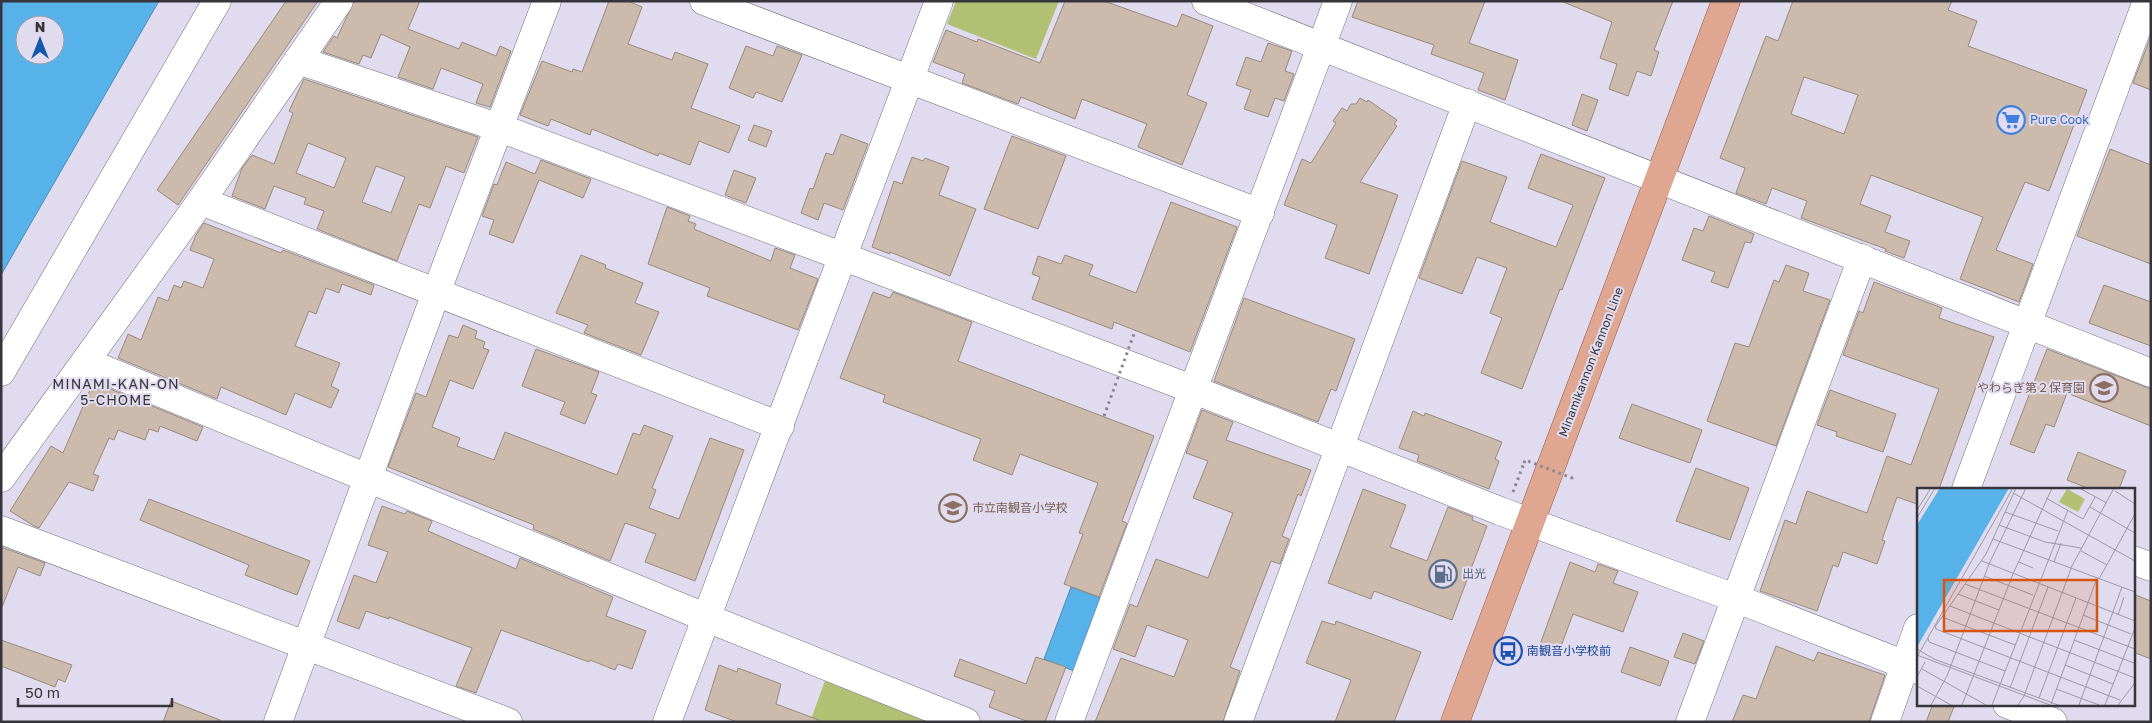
<svg xmlns="http://www.w3.org/2000/svg" width="2152" height="723" font-family="'Golos Text','Noto Sans JP',sans-serif">
  <style>
    .green { fill: #b2c073 }
    .water { fill: #56b2e9; stroke: #4d8cb5; fill-rule: evenodd }
    .building { fill: #ccbbad; stroke: #9a8a7c; fill-rule: evenodd }
    .lines { fill: none; stroke-linecap: round; stroke-linejoin: round }
    .minor-casing { stroke: #757082; stroke-width: 29 }
    .major-casing { stroke: #975845; stroke-width: 29 }
    .path { stroke: #898592; stroke-width: 3; stroke-dasharray: 2.5 4; stroke-linecap: butt }
    .minor { stroke: #fff; stroke-width: 28 }
    .major { stroke: #dfa692; stroke-width: 28 }
    .path-bridge { stroke: #898592; stroke-width: 3; stroke-dasharray: 2.5 4; stroke-linecap: butt }
    .labels { text-anchor: middle; stroke-width: 4; stroke-linejoin: round; paint-order: stroke }
    .shop-label { font-size: 12px; fill: #366cbe; stroke: #e0dbee; text-anchor: start }
    .street-label { font-size: 12px; fill: #37353c; stroke: #e0dbee }
    .education-label { font-size: 12px; fill: #785e54; stroke: #e0dbee; text-anchor: end }
    .service-label { font-size: 12px; fill: #4e5e75; stroke: #e0dbee; text-anchor: start }
    .transit-label { font-size: 12px; fill: #164399; stroke: #e0dbee; text-anchor: start }
    .neighbourhood-label { font-size: 14px; letter-spacing: 1px; fill: #37353c; stroke: #e0dbee }
    .inset-road { fill: none; stroke: #9c99a7; stroke-width: 1 }
    .view { fill: #d65511; fill-opacity: 0.15; stroke: #d65511; stroke-width: 2.5 }
    .inset-edge { fill: none; stroke: #37353c; stroke-width: 2.5 }
  </style>
  <rect width="100%" height="100%" fill="#e0dbee"/>
  <!-- green -->
  <g class="green">
    <path d="M956,1H1059L1036,59L947,24Z"/>
    <path d="M826,678L941,722H810Z"/>
  </g>
  <!-- water -->
  <g class="water">
    <path d="M1,1H159L1,275ZM25,25H55V55H25Z"/>
    <path d="M1071,587L1101,598L1074,671L1044,659Z"/>
  </g>
  <!-- building -->
  <g class="building">
    <path d="M286,1H318L178,205L157,190Z"/>
    <path d="M354,1H420L408,29L459,49L462,42L496,56L500,46L511,51L490,107L476,103L483,84L441,68L433,89L398,77L410,47L381,34L371,58L363,55L359,64L323,52L334,36L337,38Z"/>
    <path d="M609,1H628L642,7L628,44L672,60L675,52L708,64L691,108L740,126L729,153L699,141L690,165L659,153L658,156L592,129L590,135L551,119L548,126L520,115L542,61L572,72L573,69L582,72Z"/>
    <path d="M1065,1H1104L1177,27L1182,14L1213,26L1187,95L1207,103L1182,165L1138,147L1147,124L1082,99L1075,119L1021,97L1018,104L962,83L965,74L933,62L946,30L977,42L978,39L1040,63Z"/>
    <path d="M1358,1H1485L1469,43L1518,60L1505,100L1478,90L1484,73L1431,54L1434,45L1352,17Z"/>
    <path d="M1561,1H1673L1654,50L1659,52L1651,76L1637,71L1628,96L1609,89L1617,64L1600,58L1612,22Z"/>
    <path d="M1793,1H1952L1948,10L1977,21L1968,46L2087,90L2049,191L2025,182L1996,250L2033,264L2019,302L1960,279L1983,217L1871,175L1860,204L1891,216L1885,232L1910,241L1904,258L1885,251L1886,249L1801,218L1807,201L1772,188L1766,204L1736,193L1745,168L1720,158L1766,36L1778,41ZM1804,77L1858,95L1844,134L1791,114Z"/>
    <path d="M2151,36V90L2133,83Z"/>
    <path d="M1268,43L1292,51L1285,71L1294,74L1284,101L1275,98L1268,117L1244,109L1251,90L1236,85L1246,57L1261,62Z"/>
    <path d="M746,46L773,56L777,46L802,55L782,102L756,92L753,98L729,88Z"/>
    <path d="M304,79L478,137L464,173L446,166L430,208L419,204L397,261L317,229L324,211L304,204L306,198L274,186L265,209L232,196L242,168L252,155L274,164L293,113L289,111ZM308,143L346,158L334,188L296,173ZM376,166L405,177L391,213L362,202Z"/>
    <path d="M1582,94L1598,100L1587,131L1572,125Z"/>
    <path d="M1360,98L1367,102L1368,100L1397,120L1394,124L1397,126L1360,182L1398,195L1369,274L1325,258L1337,225L1284,205L1302,159L1311,163L1336,123L1333,121L1342,108L1347,111L1351,104H1356Z"/>
    <path d="M754,125L772,131L766,147L748,140Z"/>
    <path d="M841,134L868,144L843,210L824,203L818,220L801,213L810,188L813,189L826,153L833,155Z"/>
    <path d="M1012,136L1066,156L1038,229L984,209Z"/>
    <path d="M2110,149L2151,165V264L2077,236Z"/>
    <path d="M1541,154L1605,178L1562,290L1560,289L1522,389L1481,373L1502,318L1490,313L1507,268L1477,257L1462,294L1419,278L1462,161L1507,177L1490,222L1556,247L1573,205L1528,188Z"/>
    <path d="M912,157L923,161L925,158L949,167L939,195L976,209L950,276L890,252V254L872,247L894,181L902,184Z"/>
    <path d="M541,160L591,179L583,198L539,180L513,243L489,234L494,220L482,216L494,184L497,185L506,162L535,174Z"/>
    <path d="M734,170L756,178L746,203L725,195Z"/>
    <path d="M1171,202L1237,227L1190,352L1114,322L1112,329L1032,299L1040,277L1032,274L1038,256L1061,264L1065,255L1093,265L1089,275L1136,293Z"/>
    <path d="M667,207L690,216L688,221L696,224L694,229L771,261L775,248L795,255L790,268L818,279L798,330L707,296L710,288L648,264Z"/>
    <path d="M1709,216L1754,234L1751,243L1745,242L1728,288L1711,282L1715,272L1682,260L1694,228L1703,231Z"/>
    <path d="M204,223L281,253L283,250L374,285L371,295L342,284L339,293L326,288L316,314L309,311L295,346L340,363L331,386L339,390L331,408L295,393L286,415L221,387L217,399L118,358L128,334L141,340L158,297L168,301L174,285L181,288L184,281L203,288L214,259L190,250L196,235Z"/>
    <path d="M581,255L606,265L605,268L643,283L635,303L659,312L641,355L584,333L588,325L556,313Z"/>
    <path d="M1786,265L1809,273L1803,291L1830,300L1776,446L1707,421L1735,343L1749,347L1774,280L1779,282Z"/>
    <path d="M1874,282L1942,308L1939,318L1994,337L1939,489H1918L1917,504L1897,497L1882,540L1885,541L1877,564L1843,552L1838,567L1833,565L1817,611L1760,591L1785,520L1796,524L1807,491L1867,513L1887,456L1911,465L1939,389L1843,355L1859,311L1863,313Z"/>
    <path d="M2104,285L2151,302V346L2089,323Z"/>
    <path d="M873,292L890,298L893,292L972,322L958,361L1154,436L1122,521L1127,523L1099,597L1064,584L1083,534L1079,533L1098,483L1020,454L1012,475L973,460L981,439L883,402L885,395L840,378Z"/>
    <path d="M1244,298L1355,339L1336,391L1331,389L1318,422L1214,381Z"/>
    <path d="M463,325L477,331L475,338L485,342L483,348L489,350L473,389L450,380L432,427L460,438L457,446L494,460L505,432L617,475L633,433L640,435L644,425L673,436L652,488L656,490L649,508L679,519L710,438L744,450L695,581L645,562L656,534L625,523L610,561L533,529L534,525L388,467L416,393L426,397L449,335L458,338Z"/>
    <path d="M536,349L599,372L591,393L597,395L585,424L560,414L565,402L522,386Z"/>
    <path d="M2047,349L2151,389V426L2067,393L2054,427L2046,424L2034,453L2010,444Z"/>
    <path d="M96,383L203,427L197,441L160,426L158,432L149,429L145,440L118,430L114,440L109,438L93,474L99,476L93,491L69,482L39,528L34,526L10,511L51,446L63,453L90,390L93,391Z"/>
    <path d="M1830,390L1896,414L1883,452L1836,436L1837,432L1817,425Z"/>
    <path d="M1632,404L1702,430L1690,463L1619,438Z"/>
    <path d="M1202,410L1233,422L1226,440L1311,470L1301,496L1298,494L1282,536L1289,539L1280,564L1271,561L1230,667L1240,671L1223,722H1095L1121,658L1174,677L1188,640L1147,625L1135,657L1113,649L1130,604L1137,607L1156,559L1208,578L1233,513L1193,498L1208,461L1186,453Z"/>
    <path d="M1413,411L1424,416L1425,413L1502,442L1495,459L1499,461L1489,489L1417,461L1419,455L1399,448Z"/>
    <path d="M2078,452L2126,471L2119,489H2090L2067,480Z"/>
    <path d="M1696,468L1749,488L1730,540L1676,521Z"/>
    <path d="M1363,489L1406,505L1390,547L1427,561L1448,507L1473,517L1472,520L1487,526L1452,620L1374,591L1371,599L1328,583Z"/>
    <path d="M149,499L310,561L297,595L245,575L249,565L140,520Z"/>
    <path d="M382,506L405,514L407,511L432,521L428,531L516,569L520,558L613,597L606,616L646,631L632,669L618,664L615,670L590,660L589,662L501,630L476,693L456,686L472,648L389,617V619L366,611L359,629L337,621L354,575L376,583L388,552L368,545Z"/>
    <path d="M1,547L45,563L40,576L18,567L2,607Z"/>
    <path d="M1570,562L1595,572L1598,564L1618,571L1613,583L1638,592L1623,632L1573,614L1557,657L1538,650Z"/>
    <path d="M2133,594L2151,601V659L2133,652Z"/>
    <path d="M1322,621L1335,625L1336,621L1421,652L1394,722H1335L1351,680L1306,663Z"/>
    <path d="M1683,633L1704,641L1695,664L1674,657Z"/>
    <path d="M1,640L72,665L65,682L58,679L55,687L1,666Z"/>
    <path d="M1776,646L1814,661L1818,652L1885,675L1869,722H1732L1743,695L1756,699Z"/>
    <path d="M1630,647L1669,661L1660,686L1621,672Z"/>
    <path d="M1036,657L1066,667L1045,722H1029L989,707L995,691L954,676L960,659L1026,684Z"/>
    <path d="M719,665L737,672L738,668L781,684L776,704L819,720V722H737L705,710Z"/>
    <path d="M171,701L220,720V722H163Z"/>
    <path d="M1933,704H1955L1948,722H1926Z"/>
  </g>
  <g class="lines">
    <defs>
      <g id="minor">
        <path d="M704,1L1260,213"/>
        <path d="M1206,1L2151,373"/>
        <path d="M298,60L500,128L844,257L1192,389L1500,511L1735,598L1918,670"/>
        <path d="M201,201L780,426"/>
        <path d="M86,362L707,618L966,722"/>
        <path d="M1,372L217,1"/>
        <path d="M1,478L201,201L339,1"/>
        <path d="M1966,489L2147,1"/>
        <path d="M1,530L508,722"/>
        <path d="M2133,560L2151,567"/>
        <path d="M2007,704L2053,722"/>
        <path d="M278,722L436,293L547,1"/>
        <path d="M667,722L939,1"/>
        <path d="M1069,722L1338,1"/>
        <path d="M1238,722L1467,103"/>
        <path d="M1690,722L1862,258"/>
        <path d="M1885,722L1918,628"/>
      </g>
      <path id="major" d="M1455,722L1726,1"/>
    </defs>
    <!-- minor casing -->
    <use href="#minor" class="minor-casing"/>
    <!-- major casing -->
    <use href="#major" class="major-casing"/>
    <!-- path -->
    <path class="path" d="M1513,492L1524,463"/>
    <!-- minor -->
    <use href="#minor" class="minor"/>
    <!-- major -->
    <use href="#major" class="major"/>
    <!-- path-bridge -->
    <g class="path-bridge">
      <path d="M1104,416L1135,331"/>
      <path d="M1524,463L1525,460L1572,478L1571,481"/>
    </g>
  </g>
  <!-- icons -->
  <defs>
    <symbol id="supermarket-ring" viewBox="-11 -11 22 22"><circle r="9.5" fill="#e0dbee" stroke="#3f7fe0" stroke-width="1.5"/><path d="M-6-5.5h2.5l.6 2H6L4.5 2H-2.5L-4.4-4H-6ZM-1.5 3.2a1.3 1.3 0 1 0 .1 0ZM3 3.2a1.3 1.3 0 1 0 .1 0Z" fill="#3f7fe0"/></symbol>
    <symbol id="school-ring" viewBox="-11 -11 22 22"><circle r="9.5" fill="#e0dbee" stroke="#8d6e63" stroke-width="1.5"/><path d="M0-5L7-2L0 1L-7-2ZM-4 1L0 2.5L4 1V4Q0 6-4 4Z" fill="#8d6e63"/></symbol>
    <symbol id="fuel-ring" viewBox="-11 -11 22 22"><circle r="9.5" fill="#e0dbee" stroke="#5c6f8a" stroke-width="1.5"/><path d="M-5.5-6h7V0h2V4h1.3V-2.5L3-4.5l.8-.8L6-3V5H2.5V1h-1V6h-7ZM-4.2-4.7v3.2H.2V-4.7Z" fill="#5c6f8a"/></symbol>
    <symbol id="bus-ring" viewBox="-11 -11 22 22"><circle r="9.5" fill="#e0dbee" stroke="#1a4fb4" stroke-width="1.5"/><path d="M-5-6H5V4H4V6H2V4H-2V6H-4V4H-5ZM-3.5-4V0h7V-4ZM-3.5 1.2v1.5H-2V1.2ZM2 1.2v1.5H3.5V1.2Z" fill="#1a4fb4"/></symbol>
  </defs>
  <g fill-rule="evenodd">
    <use href="#supermarket-ring" x="1995" y="104" width="32" height="32"/>
    <use href="#school-ring" x="2088" y="372" width="32" height="32"/>
    <use href="#school-ring" x="937" y="492" width="32" height="32"/>
    <use href="#fuel-ring" x="1427" y="558" width="32" height="32"/>
    <use href="#bus-ring" x="1492" y="635" width="32" height="32"/>
  </g>
  <g class="labels">
    <!-- shop labels -->
    <g class="shop-label">
      <text x="2030" y="124">Pure Cook</text>
    </g>
    <!-- street labels -->
    <g class="street-label">
      <text transform="translate(1591 362) rotate(-69)" y="4">Minamikannon Kannon Line</text>
    </g>
    <!-- education labels -->
    <g class="education-label">
      <text x="2085" y="392">やわらぎ第２保育園</text>
      <text x="972" y="512" text-anchor="start">市立南観音小学校</text>
    </g>
    <!-- service labels -->
    <g class="service-label">
      <text x="1462" y="578">出光</text>
    </g>
    <!-- transit labels -->
    <g class="transit-label">
      <text x="1527" y="655">南観音小学校前</text>
    </g>
    <!-- neighbourhood labels -->
    <g class="neighbourhood-label">
      <text x="116" y="389">MINAMI-KAN-ON<tspan x="116" dy="16">5-CHOME</tspan></text>
    </g>
  </g>
  <!-- overview -->
  <g transform="translate(1917 488)">
    <rect width="218" height="218" fill="#e0dbee"/>
    <path d="M150,1L168,11L161,24L142,14Z" fill="#b2c073"/>
    <path d="M23,0H92L0,159V37Z" fill="#56b2e9"/>
    <path class="inset-road" d="M162,0L190,15M189,0H210M198,3L218,16M96,5L218,73M129,10L166,31L178,9M173,19L218,45M0,22L14,0M88,24L141,43M0,30L18,0M82,37L128,54L164,60M76,51L218,104M164,63L190,77M65,73L218,133M102,74L116,80M137,74L144,55M67,88L116,107M182,91L218,26M48,96L218,161M41,106L82,122M33,118L218,190M166,127L214,146M201,127L207,109M25,129L98,157M18,138L19,141L203,212M18,139L69,66L99,0M11,150L12,154L88,183M157,152L217,175M0,161L17,171L141,217M0,167L133,217M0,169L96,0M148,177L196,196M5,181L69,217M0,189L8,174M0,198L34,217M93,200L131,99M139,201L182,217M122,210L159,110M134,216L180,90M14,217L30,188L72,76L109,0M45,217L96,86L135,0M75,217L151,22M101,217L107,208L155,78L197,0M162,217L205,99M188,217L218,140M201,217L218,195"/>
    <path class="view" d="M27,92H180V143H27Z"/>
    <rect width="218" height="218" class="inset-edge"/>
  </g>
  <!-- border -->
  <rect width="2152" height="723" fill="none" stroke="#37353c" stroke-width="5"/>
  <!-- north arrow -->
  <g transform="translate(40 40)"><circle r="24" fill="#e0dbee" stroke="#9c99a7"/>
  <path d="M0-4L9 19L0 12L-9 19Z" fill="#1459a9"/>
  <text y="-8" font-size="14" font-weight="bold" text-anchor="middle" fill="#37353c">N</text>
  </g>
  <!-- scale -->
  <path d="M18 698v8h154v-8" fill="none" stroke="#37353c" stroke-width="2.5"/>
  <text x="25" y="698" font-size="15" fill="#37353c" stroke="#e0dbee" stroke-width="4" paint-order="stroke">50 m</text>
</svg>
